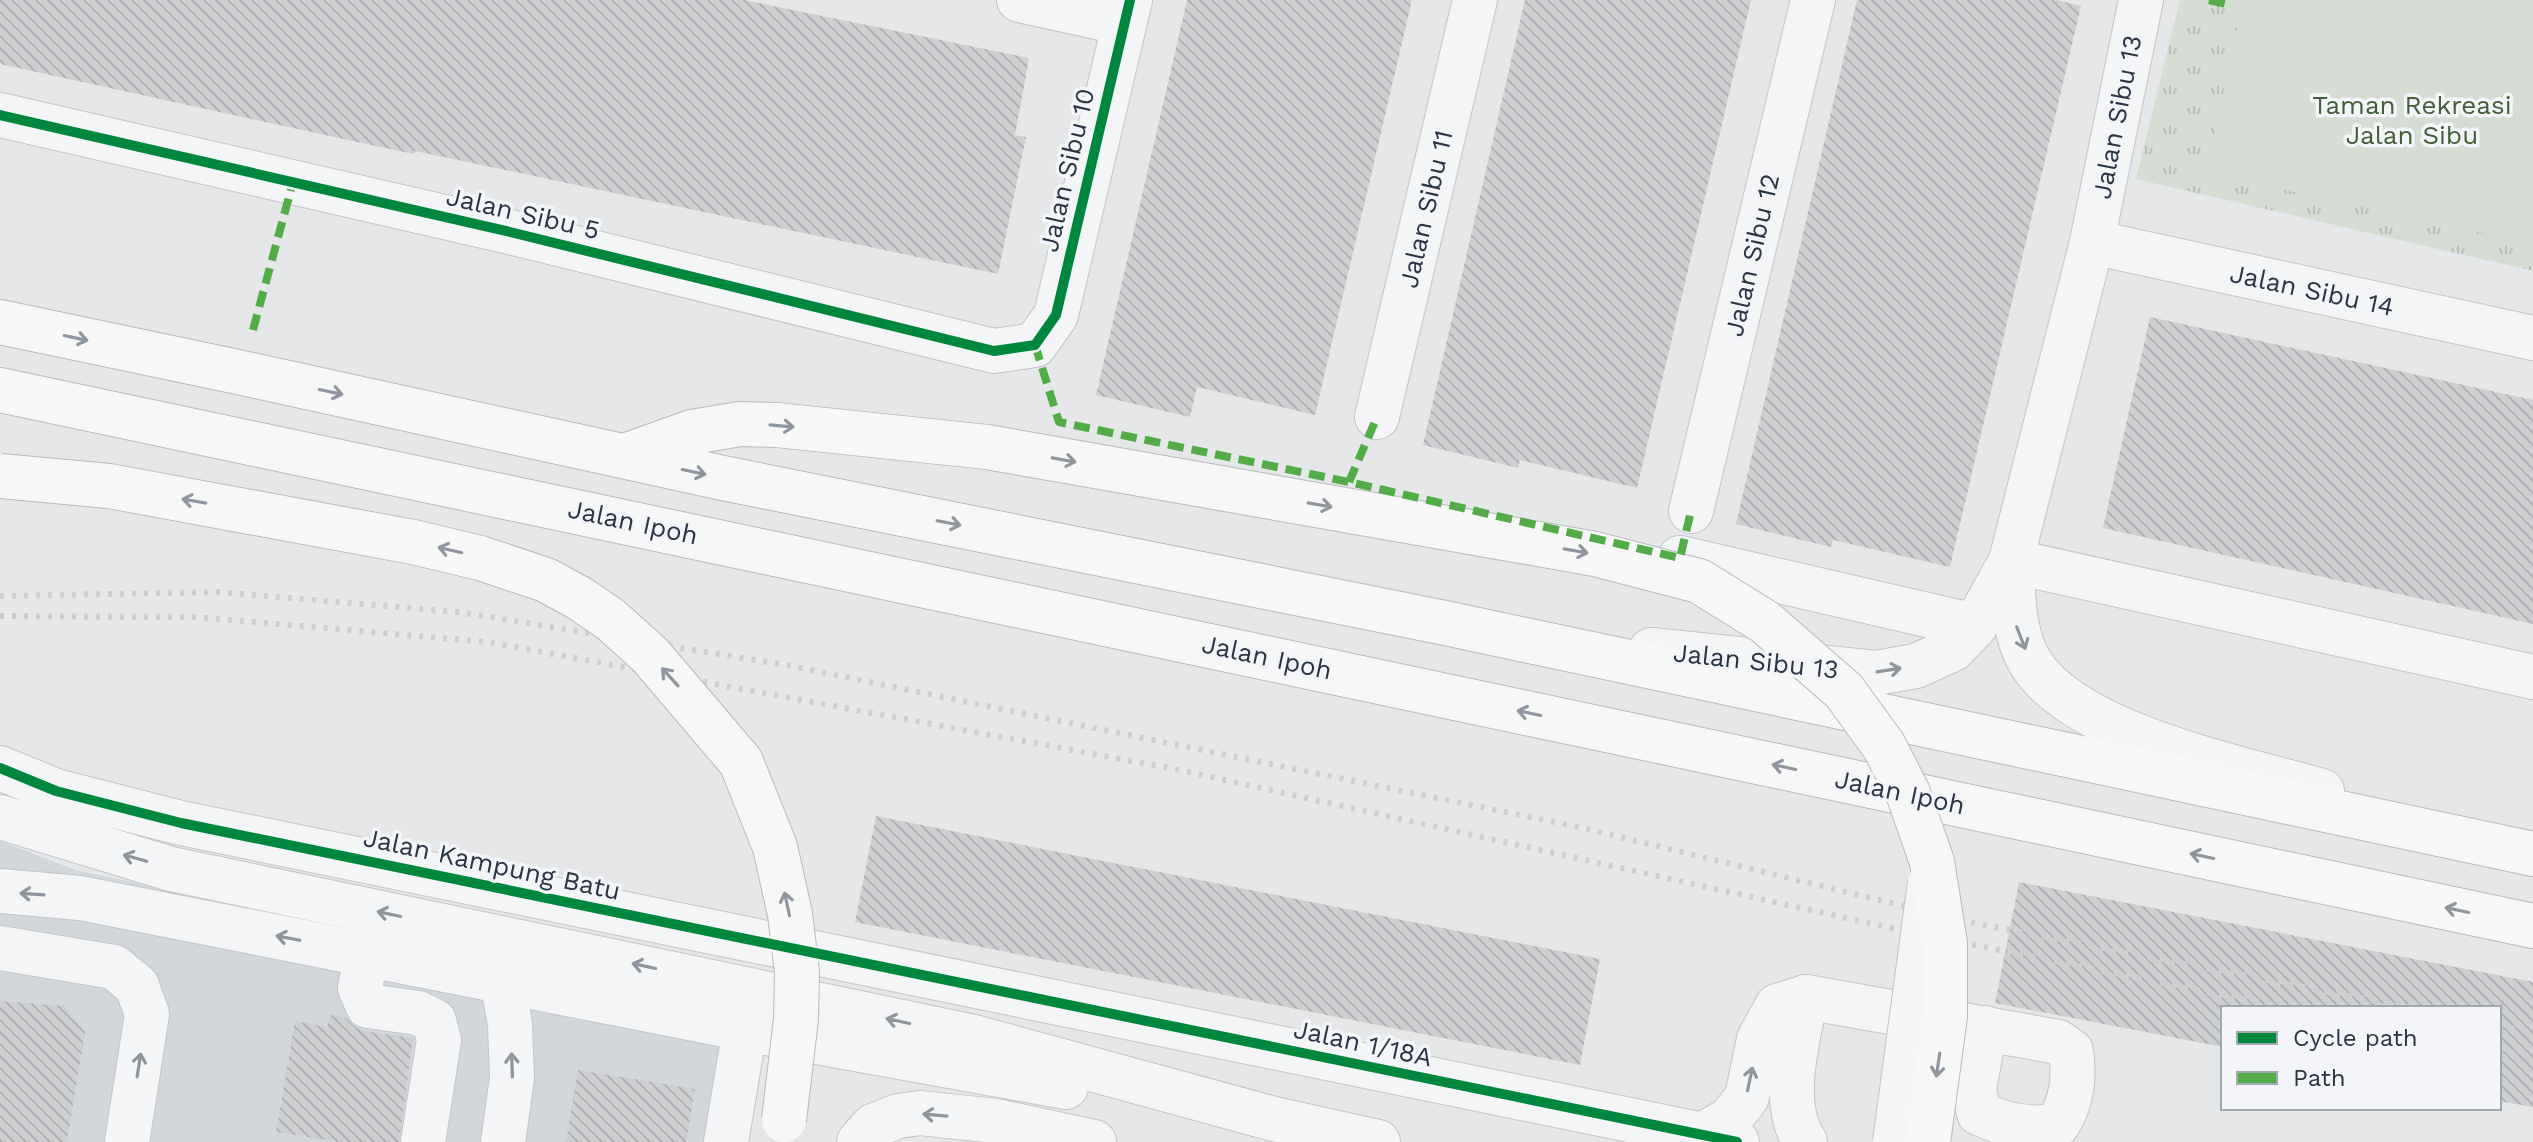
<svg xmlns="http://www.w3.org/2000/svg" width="2533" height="1142" font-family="'Work Sans',sans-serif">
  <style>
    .built { fill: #d3d7dc }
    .park { fill: url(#park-tufts) }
    .garden { fill: #d6ddd5 }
    .building { fill: url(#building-back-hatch) }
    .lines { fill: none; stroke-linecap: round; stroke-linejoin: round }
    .minor-casing { stroke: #c3c5c7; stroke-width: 46 }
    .highway-casing { stroke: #b7babe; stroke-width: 46 }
    .minor { stroke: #f4f5f6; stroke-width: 44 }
    .highway { stroke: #f7f7f8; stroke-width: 44 }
    .rail { stroke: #cdcfd1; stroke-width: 6; stroke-dasharray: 4 8; stroke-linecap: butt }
    .minor-bridge-casing { stroke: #c3c5c7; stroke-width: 46; stroke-linecap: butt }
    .highway-bridge-casing { stroke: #b7babe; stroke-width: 46; stroke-linecap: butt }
    .minor-bridge { stroke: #f4f5f6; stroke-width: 44 }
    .highway-bridge { stroke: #f7f7f8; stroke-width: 44 }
    .quiet { stroke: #53ac47; stroke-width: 8; stroke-dasharray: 16 8; stroke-linecap: butt }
    .cycleway-casing { stroke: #f3f5f8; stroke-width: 15 }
    .cycleway { stroke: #00873e; stroke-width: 10 }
    .oneway { stroke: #90969e }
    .oneway2 { stroke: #8f959c }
    .labels { text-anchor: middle; stroke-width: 7; stroke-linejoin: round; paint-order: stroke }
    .park-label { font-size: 26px; fill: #425f38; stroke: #f3f5f8 }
    .street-label { font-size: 26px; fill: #2a3543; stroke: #f3f5f8 }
  </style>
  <defs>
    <pattern id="park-tufts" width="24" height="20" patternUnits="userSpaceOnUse" patternTransform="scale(2)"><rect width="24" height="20" fill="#d6ddd5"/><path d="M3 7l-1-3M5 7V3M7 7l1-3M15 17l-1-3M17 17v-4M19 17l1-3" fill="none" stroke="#b8beb8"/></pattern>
    <pattern id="building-back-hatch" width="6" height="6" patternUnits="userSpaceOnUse" patternTransform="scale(2)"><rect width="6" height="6" fill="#cdcfd1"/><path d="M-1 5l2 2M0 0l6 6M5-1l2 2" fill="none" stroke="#b0b2b5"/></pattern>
  </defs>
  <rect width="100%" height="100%" fill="#e5e7e9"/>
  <!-- built -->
  <path class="built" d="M0,841L76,870L755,1014L736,1142H0Z"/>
  <!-- park -->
  <path class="park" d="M2180,0H2533V271L2136,179Z"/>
  <!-- garden -->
  <path class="garden" d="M2243,0H2533V244L2206,173Z"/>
  <!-- building -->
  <g class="building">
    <path d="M0,0H744L1029,58L1015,135L1026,137L998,274L415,151L414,154L380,147L0,64Z"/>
    <path d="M1187,0H1412L1315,415L1197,387L1190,417L1096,395Z"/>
    <path d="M1525,0H1751L1637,488L1520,460L1518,468L1423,445Z"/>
    <path d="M1857,0H2057L2081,6L1950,567L1833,540L1831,547L1736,524Z"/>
    <path d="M2150,317L2533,400V624L2103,528Z"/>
    <path d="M876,816L1600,959L1580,1065L855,922Z"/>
    <path d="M2019,882L2533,982V1107L2499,1101V1008H2223V1047L1995,1003Z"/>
    <path d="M0,1001L64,1006L85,1032L67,1142H0Z"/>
    <path d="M329,1015L346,1018L354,1026L364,1031L413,1038L399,1142H339L276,1132L295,1021L327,1027Z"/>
    <path d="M578,1070L695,1089L686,1142H566Z"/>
  </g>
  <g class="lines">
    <defs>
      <g id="minor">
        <path d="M1019,0L1124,23"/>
        <path d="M0,115L510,232L994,351L1035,345L1056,315L1130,0"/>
        <path d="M2092,242L2533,338"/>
        <path d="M1377,417L1475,0"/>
        <path d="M1691,511L1813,0"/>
        <path d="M1680,558L1975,626"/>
        <path d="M2011,561C2014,595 2012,632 2030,662C2074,735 2242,768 2322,791"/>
        <path d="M2011,561L2533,677"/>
        <path d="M1651,650L1876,673L1916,666L1953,649L1975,626L2011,561L2092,242L2141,0"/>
        <path d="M0,768L56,791L181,823L1737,1142"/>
        <path d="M0,817L171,869L974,1037L1274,1119L1378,1142"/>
        <path d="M0,891L80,898L745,1029L1066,1087"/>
        <path d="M0,948L114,967L137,986L147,1014L127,1142"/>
        <path d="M367,953L360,988L368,1006L418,1013L434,1021L439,1040L423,1142"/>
        <path d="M502,980L510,1024L512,1078L503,1142"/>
        <path d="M1702,1135L1730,1119L1747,1097L1759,1039L1777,1006L1806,997L2058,1042L2071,1051C2075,1078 2072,1103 2057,1125C2030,1131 2003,1125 1979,1113L1974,1090L1985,1028"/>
        <path d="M726,1142L745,1029"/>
        <path d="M859,1142L873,1126L898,1116L920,1113L996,1121L1094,1142"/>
        <path d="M1805,1142C1779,1103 1798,1040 1806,997"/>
      </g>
      <g id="highway">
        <path d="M0,322L238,372L723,478L1450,624L2533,854"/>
        <path d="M0,390L2533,926"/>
        <path d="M625,456L692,432L740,424L777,425L987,447"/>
      </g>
    </defs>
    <!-- minor casing -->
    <use href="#minor" class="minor-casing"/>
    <!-- highway casing -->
    <use href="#highway" class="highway-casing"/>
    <!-- minor -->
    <use href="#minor" class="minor"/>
    <!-- highway -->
    <use href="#highway" class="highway"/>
    <!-- rail -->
    <g class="rail">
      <path d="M0,596L216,592L459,612L786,665L1579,827L1974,923L2412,1008"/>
      <path d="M0,616L194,617L488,642L1180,770L1896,929L2286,1008"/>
      <path d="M2499,1026L2533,1033"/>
      <path d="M2499,1051L2533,1057"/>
    </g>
    <defs>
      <path id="minor-bridge" d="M1895,1142L1930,883"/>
      <g id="highway-bridge">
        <path d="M987,447L1595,554L1699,581L1765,622L1844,691L1884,746L1908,793L1932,862L1945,943V1016L1928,1142"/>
        <path d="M0,476L109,486L413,542L480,558L546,580L579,598L610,619L650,655L741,762L775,847L790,914L797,972L796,1019L784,1120"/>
      </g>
    </defs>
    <!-- minor-bridge casing -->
    <use href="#minor-bridge" class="minor-bridge-casing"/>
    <!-- highway-bridge casing -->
    <use href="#highway-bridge" class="highway-bridge-casing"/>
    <!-- minor-bridge -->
    <use href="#minor-bridge" class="minor-bridge"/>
    <!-- highway-bridge -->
    <use href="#highway-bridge" class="highway-bridge"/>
    <!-- quiet -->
    <g class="quiet">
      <path d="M2209,0L2227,4"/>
      <path d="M253,330L293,182"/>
      <path d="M1035,345L1059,422L1349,482L1680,558L1691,511"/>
      <path d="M1349,482L1377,417"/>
    </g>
    <defs>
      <g id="cycleway">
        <path d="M0,115L510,232L994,351L1035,345L1056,315L1130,0"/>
        <path d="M0,768L56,791L181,823L1737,1142"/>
      </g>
    </defs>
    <!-- cycleway casing -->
    <use href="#cycleway" class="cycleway-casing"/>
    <!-- cycleway -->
    <use href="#cycleway" class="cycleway"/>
  </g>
  <!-- one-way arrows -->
  <defs><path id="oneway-shaft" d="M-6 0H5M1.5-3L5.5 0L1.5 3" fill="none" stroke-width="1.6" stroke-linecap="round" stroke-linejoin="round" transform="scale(2)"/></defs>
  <g class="oneway">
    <use href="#oneway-shaft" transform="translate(76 338) rotate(12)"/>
    <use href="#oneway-shaft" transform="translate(331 392) rotate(12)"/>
    <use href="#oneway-shaft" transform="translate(782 426) rotate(5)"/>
    <use href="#oneway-shaft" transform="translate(1064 460) rotate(10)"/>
    <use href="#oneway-shaft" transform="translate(694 472) rotate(12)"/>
    <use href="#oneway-shaft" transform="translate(194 501) rotate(-170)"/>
    <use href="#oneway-shaft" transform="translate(1320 505) rotate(10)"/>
    <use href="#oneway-shaft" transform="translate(949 523) rotate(11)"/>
    <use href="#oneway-shaft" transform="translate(450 550) rotate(-167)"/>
    <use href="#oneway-shaft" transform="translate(1576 551) rotate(10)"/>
    <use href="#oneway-shaft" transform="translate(670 677) rotate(-132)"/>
    <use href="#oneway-shaft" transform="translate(1529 713) rotate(-168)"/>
    <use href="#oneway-shaft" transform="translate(1784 767) rotate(-168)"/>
    <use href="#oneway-shaft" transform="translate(2202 856) rotate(-168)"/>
    <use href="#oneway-shaft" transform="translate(787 904) rotate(-102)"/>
    <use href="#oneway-shaft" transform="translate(2457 910) rotate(-168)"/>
    <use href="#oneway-shaft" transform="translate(1938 1065) rotate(98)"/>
  </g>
  <g class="oneway2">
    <use href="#oneway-shaft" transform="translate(2021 638) rotate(69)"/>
    <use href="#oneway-shaft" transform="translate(1889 670) rotate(-9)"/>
    <use href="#oneway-shaft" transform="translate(135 858) rotate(-164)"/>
    <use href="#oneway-shaft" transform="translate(32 894) rotate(-176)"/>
    <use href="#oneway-shaft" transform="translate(389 914) rotate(-168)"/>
    <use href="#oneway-shaft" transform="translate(288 938) rotate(-169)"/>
    <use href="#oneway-shaft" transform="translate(644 966) rotate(-168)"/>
    <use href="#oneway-shaft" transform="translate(898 1021) rotate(-168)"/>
    <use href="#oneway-shaft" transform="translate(139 1065) rotate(-81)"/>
    <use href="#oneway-shaft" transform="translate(512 1065) rotate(-92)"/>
    <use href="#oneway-shaft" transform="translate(1750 1079) rotate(-78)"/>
    <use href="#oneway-shaft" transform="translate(935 1115) rotate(-175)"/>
  </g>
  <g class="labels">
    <!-- park labels -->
    <g class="park-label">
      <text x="2412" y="114">Taman Rekreasi<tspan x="2412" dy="30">Jalan Sibu</tspan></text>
    </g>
    <!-- street labels -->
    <g class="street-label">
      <text transform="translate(2117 117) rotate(-79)" y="9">Jalan Sibu 13</text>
      <text transform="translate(1067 170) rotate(-77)" y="9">Jalan Sibu 10</text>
      <text transform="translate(1426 209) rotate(-77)" y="9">Jalan Sibu 11</text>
      <text transform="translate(523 213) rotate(13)" y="9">Jalan Sibu 5</text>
      <text transform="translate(1752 255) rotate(-77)" y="9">Jalan Sibu 12</text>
      <text transform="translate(2312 290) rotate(12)" y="9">Jalan Sibu 14</text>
      <text transform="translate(633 522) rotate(12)" y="9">Jalan Ipoh</text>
      <text transform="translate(1267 657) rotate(12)" y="9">Jalan Ipoh</text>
      <text transform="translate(1756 661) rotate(6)" y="9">Jalan Sibu 13</text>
      <text transform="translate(1900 792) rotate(12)" y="9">Jalan Ipoh</text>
      <text transform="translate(492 864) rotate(12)" y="9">Jalan Kampung Batu</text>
      <text transform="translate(1363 1043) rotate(12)" y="9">Jalan 1/18A</text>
    </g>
  </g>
  <!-- legend -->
  <rect x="2221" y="1006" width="280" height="104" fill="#f3f5f8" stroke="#a3a8b0" stroke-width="2"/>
  <rect x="2237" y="1032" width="40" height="12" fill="#00873e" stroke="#a3a8b0" stroke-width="2"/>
  <text x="2293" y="1046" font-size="24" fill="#2a3543">Cycle path</text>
  <rect x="2237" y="1072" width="40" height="12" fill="#53ac47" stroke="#a3a8b0" stroke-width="2"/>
  <text x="2293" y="1086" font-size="24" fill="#2a3543">Path</text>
</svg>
